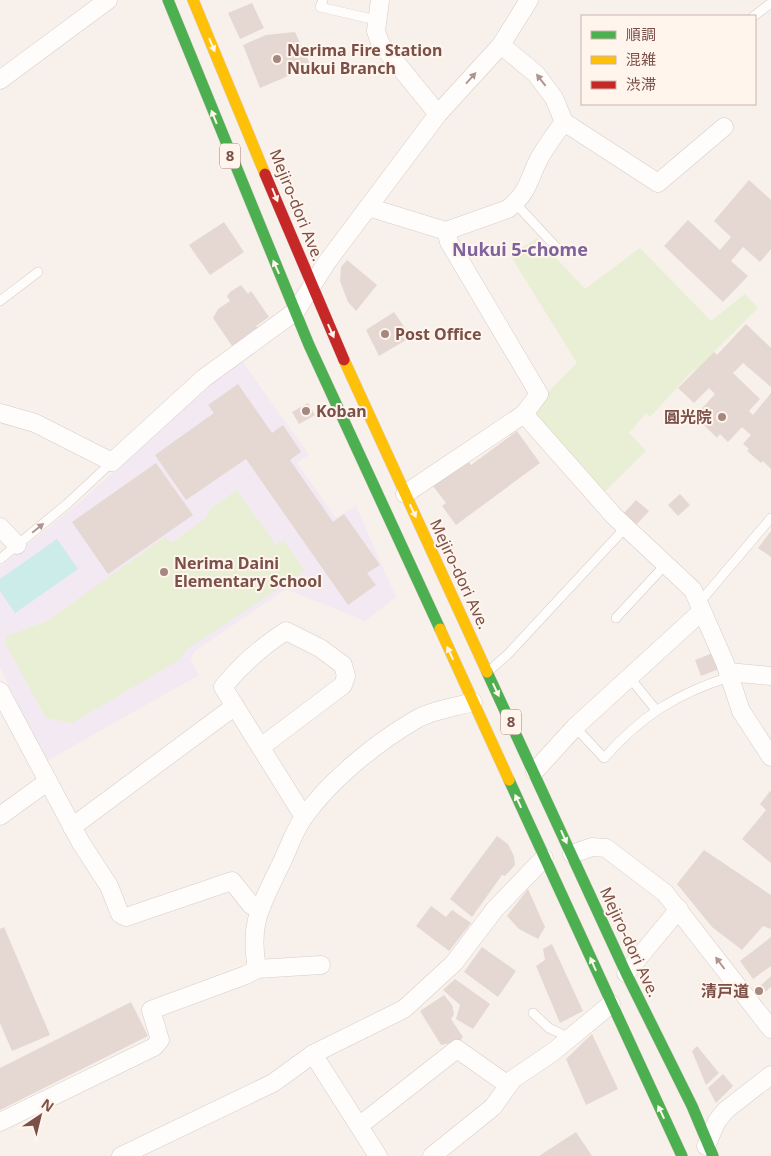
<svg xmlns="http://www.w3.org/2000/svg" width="771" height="1156" font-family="'Noto Sans','Noto Sans JP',sans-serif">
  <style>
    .education { fill: #f2e9f3 }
    .green { fill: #e9efd4 }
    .water { fill: #cbece8 }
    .building { fill: #e5d7d2 }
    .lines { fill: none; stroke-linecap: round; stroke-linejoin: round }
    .lane-casing { stroke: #d7ccc8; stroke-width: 10 }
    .street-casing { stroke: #d7ccc8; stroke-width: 19 }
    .fast-casing { stroke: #dacdc9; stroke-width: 12 }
    .slow-casing { stroke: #dacdc9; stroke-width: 12 }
    .jam-casing { stroke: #dacdc9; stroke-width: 12 }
    .lane { stroke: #fefdfc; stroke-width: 9 }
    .street { stroke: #fefdfc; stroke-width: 18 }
    .fast { stroke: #4caf50; stroke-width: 11 }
    .slow { stroke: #ffc107; stroke-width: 11 }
    .jam { stroke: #c62828; stroke-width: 11 }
    .oneway { fill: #fff5ed }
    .oneway2 { fill: #af9590 }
    .poi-dot { fill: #a68881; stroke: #fff5ed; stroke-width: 2 }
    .labels { text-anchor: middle; stroke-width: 4; stroke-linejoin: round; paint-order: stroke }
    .shield { fill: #fff5ed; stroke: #a2827a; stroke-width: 1 }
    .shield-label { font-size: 15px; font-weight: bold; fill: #7a5048 }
    .poi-label { font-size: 16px; font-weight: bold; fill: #7a5048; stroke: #fff5ed; text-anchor: start }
    .street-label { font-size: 16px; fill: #7a5048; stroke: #fff5ed }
    .neighbourhood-label { font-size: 18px; font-weight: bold; fill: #7e639d; stroke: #fff5ed }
  </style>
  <rect width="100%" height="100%" fill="#f8f1eb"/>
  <!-- education -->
  <path class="education" d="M242,361L309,455L297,463L336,518L356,506L396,597L365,621L286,589L195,651L190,659L199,675L45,762L0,667V566L74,507L209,385Z"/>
  <!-- green -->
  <g class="green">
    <path d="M537,238L585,289L640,248L711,321L745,294L758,308L696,370L694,369L650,417L646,413L629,433L646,451L601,495L532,416L550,390L577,363L510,255Z"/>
    <path d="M237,490L276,545L284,540L305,571L187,649L179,660L72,723L46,718L5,643L7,636L47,621L165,537L171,543L206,518L210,509Z"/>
  </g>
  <!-- water -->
  <path class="water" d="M57,539L78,569L15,613L0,591V579Z"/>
  <!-- building -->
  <g class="building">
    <path d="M252,3L264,28L240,39L228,13Z"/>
    <path d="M295,32L311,66L260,88L243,45L266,35Z"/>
    <path d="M749,180L771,200V249L760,262L743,247L731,261L748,276L723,302L664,246L688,220L720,250L731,237L714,221Z"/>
    <path d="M224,222L244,252L210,275L189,245Z"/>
    <path d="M347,260L377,285L356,311L348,302L340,281L341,267Z"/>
    <path d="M241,285L248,294L251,291L269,317L256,326L258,328L232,346L213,318L218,309L230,301L227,296L230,292Z"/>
    <path d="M394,312L407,331L400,335L406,340L379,356L366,330Z"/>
    <path d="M746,324L771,348V387L743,363L733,373L760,399L749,411L753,415L771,393V469L763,461L761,463L747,451L749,449L743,444L751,435L742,427L728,442L720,434L717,438L703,424L705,421L697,414L715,394L709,388L694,403L678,388L714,352L717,355Z"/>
    <path d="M238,384L272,433L283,425L301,452L290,460L333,522L344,514L380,565L367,573L376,585L348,605L246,459L186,500L155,455L214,413L208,405Z"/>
    <path d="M308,403L315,415L299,424L292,412Z"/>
    <path d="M517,431L540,463L456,525L442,506L446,503L433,486L467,459L471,465Z"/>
    <path d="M156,463L193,515L108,574L72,522Z"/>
    <path d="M680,494L690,505L678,516L668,505Z"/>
    <path d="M636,500L649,511L636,525L623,514Z"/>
    <path d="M771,531V557L758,548Z"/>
    <path d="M713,653L719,669L701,676L695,660Z"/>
    <path d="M770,791L771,792V863L742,839L766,810L760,804Z"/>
    <path d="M497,836L508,844L514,856L515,865L505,876L502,875L472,917L450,899Z"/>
    <path d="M704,850L771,895V929L763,926L742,950L712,927L677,884Z"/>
    <path d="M528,889L545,927L538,939L519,929L507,916Z"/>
    <path d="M431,906L446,917L452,910L471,923L449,951L416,926Z"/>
    <path d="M4,927L50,1035L12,1051L0,1023V929Z"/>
    <path d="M771,937V966L753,979L740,961Z"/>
    <path d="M552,944L583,1011L560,1023L536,966L545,960L543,949Z"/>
    <path d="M482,947L516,971L498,997L464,972Z"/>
    <path d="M771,976V987L765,992L760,986Z"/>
    <path d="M455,979L490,1004L473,1029L456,1019L460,1005L443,990Z"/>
    <path d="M444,995L452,1005L454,1014L451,1019L463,1037L460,1041L441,1045L420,1011Z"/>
    <path d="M131,1002L148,1036L0,1110V1068Z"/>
    <path d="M592,1034L618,1089L586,1105L566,1059Z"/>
    <path d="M697,1046L719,1073L706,1085L692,1051Z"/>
    <path d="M723,1074L733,1086L716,1103L708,1088Z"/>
    <path d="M576,1132L592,1156H539Z"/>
  </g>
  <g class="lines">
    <defs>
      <g id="lane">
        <path d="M323,0L320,7L376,20"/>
        <path d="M754,16L771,3"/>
        <path d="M515,203L557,248"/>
        <path d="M0,301L38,272"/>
        <path d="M0,559L67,504L112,462"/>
        <path d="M699,603L771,518"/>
        <path d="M616,618L666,564"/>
        <path d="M490,670L509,653L626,527"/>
        <path d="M630,678L656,710"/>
        <path d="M575,727L604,758C641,716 676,694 729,677"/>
        <path d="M533,1013L549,1028L570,1038"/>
      </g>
      <g id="street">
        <path d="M380,0L376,31L380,43L438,114"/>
        <path d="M501,45L536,74L554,98L564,122L658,183L724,127"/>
        <path d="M0,80L108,0"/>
        <path d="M368,207L446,231L508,209C529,192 528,180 539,159C546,146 555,134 564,122"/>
        <path d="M0,413L35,423L112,462L204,378L296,311L327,262L438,114L501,45L529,0"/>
        <path d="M524,414L614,516L693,590L725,663L741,711L771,757"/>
        <path d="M405,494L524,414L539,394L449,242L446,231"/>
        <path d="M0,527L17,545"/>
        <path d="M728,672L771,676"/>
        <path d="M0,691L81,843L109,886L120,914L126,917L232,881L251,905L259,909"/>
        <path d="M261,747L343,685L346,676L343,665L320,648L286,631C261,647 242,664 223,687L304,817"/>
        <path d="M535,771L575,727L702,611"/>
        <path d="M0,816L47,782"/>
        <path d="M72,827L235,706"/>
        <path d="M572,854L592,847L606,848L665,893L771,1029"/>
        <path d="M257,969C249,923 260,908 279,868C288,851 293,832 304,817C330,780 376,743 415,720C429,711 456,707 473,702"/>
        <path d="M626,973L679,909"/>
        <path d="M313,1054L378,1156"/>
        <path d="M0,1122L154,1047L160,1040L151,1010L246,975L257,969L321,965"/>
        <path d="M359,1126L457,1049L508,1085"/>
        <path d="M706,1146L717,1121L726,1110L771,1075"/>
        <path d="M121,1156L273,1083L313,1054L404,1009L454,963L495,909L544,858"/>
        <path d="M432,1156L493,1107L513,1079L553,1052L611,1004"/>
      </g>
      <g id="fast">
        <path d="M168,0L309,345L440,629"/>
        <path d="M487,672L626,973L692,1106L713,1156"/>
        <path d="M509,780L682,1156"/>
      </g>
      <g id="slow">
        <path d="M193,0L265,174"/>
        <path d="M344,360L487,672"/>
        <path d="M440,629L509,780"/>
      </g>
      <path id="jam" d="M265,174L344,360"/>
    </defs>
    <!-- lane casing -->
    <use href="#lane" class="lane-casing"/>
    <!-- street casing -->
    <use href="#street" class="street-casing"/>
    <!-- fast casing -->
    <use href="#fast" class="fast-casing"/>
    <!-- slow casing -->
    <use href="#slow" class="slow-casing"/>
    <!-- jam casing -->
    <use href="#jam" class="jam-casing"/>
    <!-- lane -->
    <use href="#lane" class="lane"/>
    <!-- street -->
    <use href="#street" class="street"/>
    <!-- fast -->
    <use href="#fast" class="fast"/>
    <!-- slow -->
    <use href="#slow" class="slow"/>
    <!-- jam -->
    <use href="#jam" class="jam"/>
  </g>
  <!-- one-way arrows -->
  <defs><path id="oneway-solid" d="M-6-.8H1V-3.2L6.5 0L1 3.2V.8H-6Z" transform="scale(1.25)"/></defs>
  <g class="oneway">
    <use href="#oneway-solid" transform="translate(212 45) rotate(67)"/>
    <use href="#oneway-solid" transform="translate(214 117) rotate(-112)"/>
    <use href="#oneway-solid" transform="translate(275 195) rotate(68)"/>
    <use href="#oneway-solid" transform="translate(276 267) rotate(-114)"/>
    <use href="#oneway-solid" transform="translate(331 331) rotate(66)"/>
    <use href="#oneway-solid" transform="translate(413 511) rotate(65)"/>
    <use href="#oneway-solid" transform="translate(450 653) rotate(-115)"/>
    <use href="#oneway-solid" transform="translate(496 690) rotate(65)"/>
    <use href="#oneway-solid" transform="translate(518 801) rotate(-115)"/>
    <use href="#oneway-solid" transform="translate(564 837) rotate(66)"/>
    <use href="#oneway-solid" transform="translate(593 964) rotate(-114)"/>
    <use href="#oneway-solid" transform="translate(661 1112) rotate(-115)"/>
  </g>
  <g class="oneway2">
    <use href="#oneway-solid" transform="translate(471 78) rotate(-48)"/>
    <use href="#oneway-solid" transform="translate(541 80) rotate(-128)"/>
    <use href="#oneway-solid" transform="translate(38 528) rotate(-39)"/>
    <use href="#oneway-solid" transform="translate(720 963) rotate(-127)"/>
  </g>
  <!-- markers -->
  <g class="poi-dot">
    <circle cx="277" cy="59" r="5"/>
    <circle cx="385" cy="334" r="5"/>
    <circle cx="306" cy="411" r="5"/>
    <circle cx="722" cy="417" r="5"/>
    <circle cx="164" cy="572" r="5"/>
    <circle cx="759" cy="991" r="5"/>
  </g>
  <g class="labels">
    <!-- shield labels -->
    <g class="shield">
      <rect x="220" y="143.5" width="20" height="25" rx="4"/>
      <rect x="501" y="709.5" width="20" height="25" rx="4"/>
    </g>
    <g class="shield-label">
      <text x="230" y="161">8</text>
      <text x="511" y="727">8</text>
    </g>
    <!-- poi labels -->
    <g class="poi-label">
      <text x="287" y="56">Nerima Fire Station<tspan x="287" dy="18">Nukui Branch</tspan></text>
      <text x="395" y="340">Post Office</text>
      <text x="316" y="417">Koban</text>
      <text x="712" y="423" text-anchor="end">圓光院</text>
      <text x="174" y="569">Nerima Daini<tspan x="174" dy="18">Elementary School</tspan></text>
      <text x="749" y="997" text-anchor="end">清戸道</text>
    </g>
    <!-- street labels -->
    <g class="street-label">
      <text transform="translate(297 205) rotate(68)" y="6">Mejiro-dori Ave.</text>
      <text transform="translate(460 574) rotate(65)" y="6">Mejiro-dori Ave.</text>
      <text transform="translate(630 942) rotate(65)" y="6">Mejiro-dori Ave.</text>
    </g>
    <!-- neighbourhood labels -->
    <g class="neighbourhood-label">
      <text x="520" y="256">Nukui 5-chome</text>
    </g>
  </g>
  <!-- legend -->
  <rect x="581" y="15" width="175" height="90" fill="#fff5ed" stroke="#cab3ab"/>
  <rect x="591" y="31" width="25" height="8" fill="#4caf50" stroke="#cab3ab"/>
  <text x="626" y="40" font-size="15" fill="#7a5048">順調</text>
  <rect x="591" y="56" width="25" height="8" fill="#ffc107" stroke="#cab3ab"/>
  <text x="626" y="65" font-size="15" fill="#7a5048">混雑</text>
  <rect x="591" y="81" width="25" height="8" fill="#c62828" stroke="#cab3ab"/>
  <text x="626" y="90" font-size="15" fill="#7a5048">渋滞</text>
  <!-- north arrow -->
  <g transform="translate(40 1116) rotate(35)" stroke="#fff5ed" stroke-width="4" paint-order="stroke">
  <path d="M0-4L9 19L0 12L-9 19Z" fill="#7a5048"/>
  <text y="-8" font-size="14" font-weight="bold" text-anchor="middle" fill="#7a5048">N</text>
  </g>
</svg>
